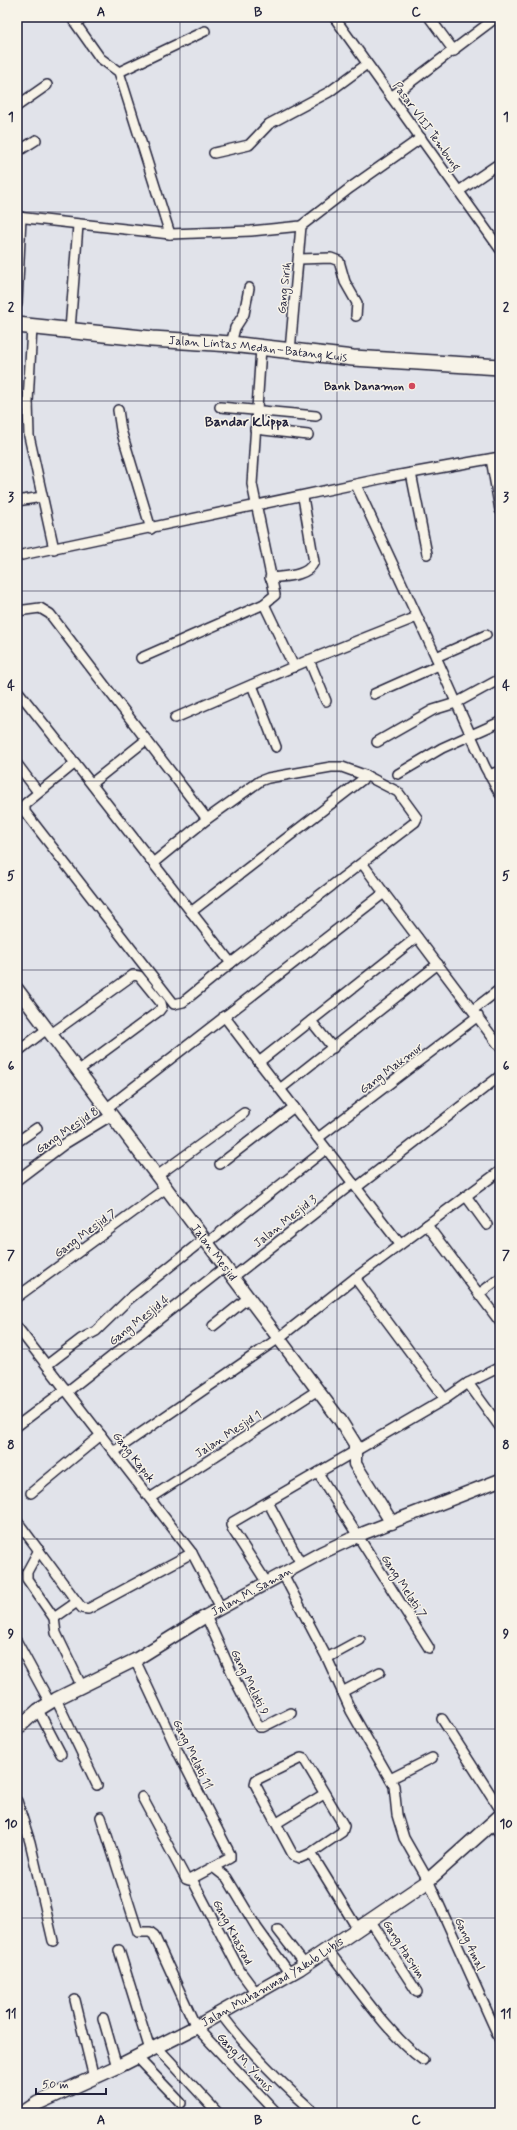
<svg xmlns="http://www.w3.org/2000/svg" width="517" height="2130" font-family="Mynerve,sans-serif">
  <style>
    .lines { fill: none; stroke-linecap: round; stroke-linejoin: round }
    .minor-casing { stroke: #22223b; stroke-width: 12 }
    .tertiary-casing { stroke: #22223b; stroke-width: 15 }
    .secondary-casing { stroke: #22223b; stroke-width: 16 }
    .trunk-casing { stroke: #22223b; stroke-width: 18 }
    .minor { stroke: #f7f3e8; stroke-width: 9 }
    .tertiary { stroke: #f7f3e8; stroke-width: 12 }
    .secondary { stroke: #f7f3e8; stroke-width: 13 }
    .trunk { stroke: #f7f3e8; stroke-width: 15 }
    .grid { fill: none; stroke: #22223b; stroke-width: 1; stroke-opacity: 0.55 }
    .poi-dot { fill: #d1495b; stroke: #f7f3e8; stroke-width: 1.5 }
    .labels { text-anchor: middle; stroke-width: 3; stroke-linejoin: round; paint-order: stroke }
    .street-label { font-size: 12px; fill: #22223b; stroke: #f7f3e8 }
    .poi-label { font-size: 12px; font-weight: bold; fill: #22223b; stroke: #f7f3e8; text-anchor: end }
    .quarter-label { font-size: 14px; font-weight: bold; fill: #22223b; stroke: #f7f3e8 }
    .neatline { fill: none; stroke: #22223b; stroke-width: 1.5 }
    .grid-label { font-size: 13px; text-anchor: middle; font-weight: bold; fill: #22223b }
  </style>
  <rect width="100%" height="100%" fill="#e1e3ea"/>
  <filter id="ink" filterUnits="userSpaceOnUse"><feTurbulence type="fractalNoise" baseFrequency=".025" numOctaves="2"/><feDisplacementMap in="SourceGraphic" scale="8" xChannelSelector="R" yChannelSelector="G"/><feConvolveMatrix kernelMatrix="1 2 1 2 8 2 1 2 1" color-interpolation-filters="sRGB"/></filter>
  <g filter="url(#ink)">
    <g class="lines">
      <defs>
        <g id="minor">
          <path d="M71,17L100,58L119,72L170,234"/>
          <path d="M334,17L500,249"/>
          <path d="M429,17L454,51"/>
          <path d="M76,23L84,17"/>
          <path d="M119,72L205,31"/>
          <path d="M391,97L497,17"/>
          <path d="M17,106L47,85"/>
          <path d="M17,152L36,140"/>
          <path d="M214,153L249,145L269,124L329,92L367,64"/>
          <path d="M459,191L500,163"/>
          <path d="M17,217L170,234L251,231L301,226L350,188L421,138"/>
          <path d="M299,259L331,258L339,261L345,282L357,303L356,316"/>
          <path d="M17,304L21,217"/>
          <path d="M32,327L28,402L29,436L54,549"/>
          <path d="M70,330L78,225"/>
          <path d="M231,344L235,328L244,314L249,288"/>
          <path d="M290,351L301,226"/>
          <path d="M17,406H28"/>
          <path d="M220,407L316,416"/>
          <path d="M118,410L121,430L151,529"/>
          <path d="M255,429L308,435"/>
          <path d="M491,459L500,510"/>
          <path d="M411,473L427,554"/>
          <path d="M356,485L436,657L485,767L500,794"/>
          <path d="M17,501L42,497"/>
          <path d="M17,556L389,477L500,457"/>
          <path d="M270,578C285,576 307,577 314,562L303,497"/>
          <path d="M264,604L294,667"/>
          <path d="M17,611L40,608L50,614L207,819"/>
          <path d="M436,657L486,635"/>
          <path d="M141,658L264,604L275,595L252,484L261,348"/>
          <path d="M309,660L326,701"/>
          <path d="M252,685L276,747"/>
          <path d="M17,690L75,763L25,804V812L174,1004L183,1002L231,963L415,822L417,818L398,792L367,776L342,767H331L268,778L260,781L207,819L153,863"/>
          <path d="M374,694L439,665"/>
          <path d="M175,718L309,660L417,617"/>
          <path d="M377,742L433,710L456,703L500,679"/>
          <path d="M75,763L231,963"/>
          <path d="M17,764L38,792"/>
          <path d="M398,774L442,748L500,722"/>
          <path d="M489,775L500,771"/>
          <path d="M92,783L146,740"/>
          <path d="M362,863L384,893"/>
          <path d="M191,912L367,776"/>
          <path d="M474,1009L500,989"/>
          <path d="M224,1016L259,1062"/>
          <path d="M311,1021L333,1048"/>
          <path d="M51,1034L133,975L139,976L161,1003L162,1007L159,1011L79,1070"/>
          <path d="M17,1052L47,1029"/>
          <path d="M280,1089L438,964"/>
          <path d="M107,1108L384,893L500,1047"/>
          <path d="M318,1138L478,1016"/>
          <path d="M17,1142L37,1128"/>
          <path d="M220,1164L294,1107"/>
          <path d="M157,1176L244,1113"/>
          <path d="M17,1180L66,1143L112,1115"/>
          <path d="M357,1187L500,1076"/>
          <path d="M466,1196L487,1225"/>
          <path d="M427,1225L500,1322"/>
          <path d="M207,1243L326,1149"/>
          <path d="M400,1244L259,1062L417,937"/>
          <path d="M232,1278L353,1183"/>
          <path d="M355,1278L445,1399"/>
          <path d="M479,1294L500,1278"/>
          <path d="M17,1297L166,1188"/>
          <path d="M213,1326L248,1298"/>
          <path d="M17,1327L192,1553L221,1608"/>
          <path d="M47,1365L81,1339L96,1331L129,1299L204,1239"/>
          <path d="M468,1383L500,1427"/>
          <path d="M68,1391L225,1267"/>
          <path d="M17,1426L66,1389"/>
          <path d="M115,1451L279,1338L355,1278L500,1171"/>
          <path d="M318,1473L429,1648"/>
          <path d="M31,1493L101,1435"/>
          <path d="M150,1498L318,1390"/>
          <path d="M268,1502L301,1564"/>
          <path d="M17,1521L77,1602L54,1618"/>
          <path d="M39,1550L27,1572V1579L54,1618L56,1633L82,1687"/>
          <path d="M283,1574L327,1658L351,1711L394,1786L397,1815L404,1838L428,1880L500,2040"/>
          <path d="M267,1583L233,1530L231,1525L233,1522L445,1399L468,1383L500,1367"/>
          <path d="M77,1602L82,1608L88,1609L192,1553"/>
          <path d="M206,1616L237,1684L259,1727H263L291,1713"/>
          <path d="M17,1642L50,1703"/>
          <path d="M327,1658L360,1640"/>
          <path d="M135,1660L179,1754L230,1854V1858L189,1880L186,1879L142,1797"/>
          <path d="M342,1692L380,1672"/>
          <path d="M56,1699L97,1785"/>
          <path d="M38,1710L61,1754"/>
          <path d="M442,1719L500,1809"/>
          <path d="M390,1779L432,1758"/>
          <path d="M17,1801L30,1842L53,1941"/>
          <path d="M101,1817L138,1932H150L154,1935L196,2027L277,2113"/>
          <path d="M277,1823L324,1794"/>
          <path d="M492,1823L500,1834"/>
          <path d="M311,1853L300,1858L293,1855L255,1784L256,1780L301,1758L304,1759L344,1826L342,1832L311,1853L357,1928"/>
          <path d="M213,1867L227,1878L257,1928L290,1974"/>
          <path d="M192,1879L240,1971L257,1994"/>
          <path d="M370,1920L417,1992"/>
          <path d="M278,1930L305,1965"/>
          <path d="M327,1949C354,1983 389,2036 423,2060"/>
          <path d="M119,1950L150,2050"/>
          <path d="M75,2000L94,2078"/>
          <path d="M221,2014C248,2050 281,2083 315,2113"/>
          <path d="M103,2018L117,2067"/>
          <path d="M157,2047L218,2113"/>
          <path d="M137,2057L181,2103"/>
        </g>
        <g id="tertiary">
          <path id="s1" d="M17,989L340,1420L355,1444V1464L392,1523"/>
          <path id="s2" d="M17,1729L38,1710L56,1699L135,1660L206,1616L321,1553L364,1533L500,1480"/>
        </g>
        <g id="secondary">
          <path id="s3" d="M23,2113L38,2103L117,2067L196,2027L300,1968L424,1884L500,1816"/>
        </g>
        <g id="trunk">
          <path id="s4" d="M17,325L152,339L231,344L353,358L500,367"/>
        </g>
      </defs>
      <!-- minor casing -->
      <use href="#minor" class="minor-casing"/>
      <!-- tertiary casing -->
      <use href="#tertiary" class="tertiary-casing"/>
      <!-- secondary casing -->
      <use href="#secondary" class="secondary-casing"/>
      <!-- trunk casing -->
      <use href="#trunk" class="trunk-casing"/>
      <!-- minor -->
      <use href="#minor" class="minor"/>
      <!-- tertiary -->
      <use href="#tertiary" class="tertiary"/>
      <!-- secondary -->
      <use href="#secondary" class="secondary"/>
      <!-- trunk -->
      <use href="#trunk" class="trunk"/>
    </g>
  </g>
  <!-- grid -->
  <path class="grid" d="M180,17V2113M337,17V2113M17,212H500M17,401H500M17,591H500M17,781H500M17,970H500M17,1160H500M17,1349H500M17,1539H500M17,1729H500M17,1918H500"/>
  <!-- markers -->
  <circle class="poi-dot" cx="412" cy="386" r="4"/>
  <g class="labels">
    <!-- street labels -->
    <g class="street-label">
      <text transform="translate(427 126) rotate(54)" y="4">Pasar VIII Tembung</text>
      <text transform="translate(284 288) rotate(-84)" y="4">Gang Sirih</text>
      <text dy="4" stroke="none"><textPath href="#s4" startOffset="242">Jalan Lintas Medan–Batang Kuis</textPath></text>
      <text transform="translate(391 1068) rotate(-37)" y="4">Gang Makmur</text>
      <text transform="translate(67 1130) rotate(-34)" y="4">Gang Mesjid 8</text>
      <text transform="translate(285 1221) rotate(-38)" y="4">Jalan Mesjid 3</text>
      <text transform="translate(85 1233) rotate(-36)" y="4">Gang Mesjid 7</text>
      <text dy="4" stroke="none"><textPath href="#s1" startOffset="329">Jalan Mesjid</textPath></text>
      <text transform="translate(139 1320) rotate(-38)" y="4">Gang Mesjid 4</text>
      <text transform="translate(228 1434) rotate(-33)" y="4">Jalan Mesjid 1</text>
      <text transform="translate(134 1457) rotate(52)" y="4">Gang Kapok</text>
      <text transform="translate(404 1586) rotate(57)" y="4">Gang Melati 7</text>
      <text dy="4" stroke="none"><textPath href="#s2" startOffset="273">Jalan M. Saman</textPath></text>
      <text transform="translate(250 1682) rotate(64)" y="4">Gang Melati 9</text>
      <text transform="translate(193 1754) rotate(64)" y="4">Gang Melati 11</text>
      <text transform="translate(233 1932) rotate(62)" y="4">Gang Khasrad</text>
      <text transform="translate(470 1944) rotate(66)" y="4">Gang Amal</text>
      <text transform="translate(404 1949) rotate(57)" y="4">Gang Hasyim</text>
      <text dy="4" stroke="none"><textPath href="#s3" startOffset="282">Jalan Muhammad Yakub Lubis</textPath></text>
      <text transform="translate(245 2062) rotate(47)" y="4">Gang M. Yunus</text>
    </g>
    <!-- poi labels -->
    <g class="poi-label">
      <text x="404" y="390">Bank Danamon</text>
    </g>
    <!-- quarter labels -->
    <g class="quarter-label">
      <text x="247" y="426">Bandar Klippa</text>
    </g>
  </g>
  <!-- margin -->
  <rect width="517" height="2130" fill="none" stroke="#f7f3e8" stroke-width="44"/>
  <!-- scale -->
  <path d="M36 2088v6h70v-6" fill="none" stroke="#22223b" stroke-width="2"/>
  <text x="42" y="2088" font-size="12" fill="#22223b" stroke="#f7f3e8" stroke-width="3" paint-order="stroke">50 m</text>
  <rect x="22" y="22" width="473" height="2086" class="neatline"/>
  <g class="grid-label">
    <text x="101" y="16">A</text>
    <text x="258" y="16">B</text>
    <text x="416" y="16">C</text>
    <text x="11" y="121">1</text>
    <text x="506" y="121">1</text>
    <text x="11" y="311">2</text>
    <text x="506" y="311">2</text>
    <text x="11" y="501">3</text>
    <text x="506" y="501">3</text>
    <text x="11" y="690">4</text>
    <text x="506" y="690">4</text>
    <text x="11" y="880">5</text>
    <text x="506" y="880">5</text>
    <text x="11" y="1070">6</text>
    <text x="506" y="1070">6</text>
    <text x="11" y="1259">7</text>
    <text x="506" y="1259">7</text>
    <text x="11" y="1449">8</text>
    <text x="506" y="1449">8</text>
    <text x="11" y="1638">9</text>
    <text x="506" y="1638">9</text>
    <text x="11" y="1828">10</text>
    <text x="506" y="1828">10</text>
    <text x="11" y="2018">11</text>
    <text x="506" y="2018">11</text>
    <text x="101" y="2124">A</text>
    <text x="258" y="2124">B</text>
    <text x="416" y="2124">C</text>
  </g>
</svg>
